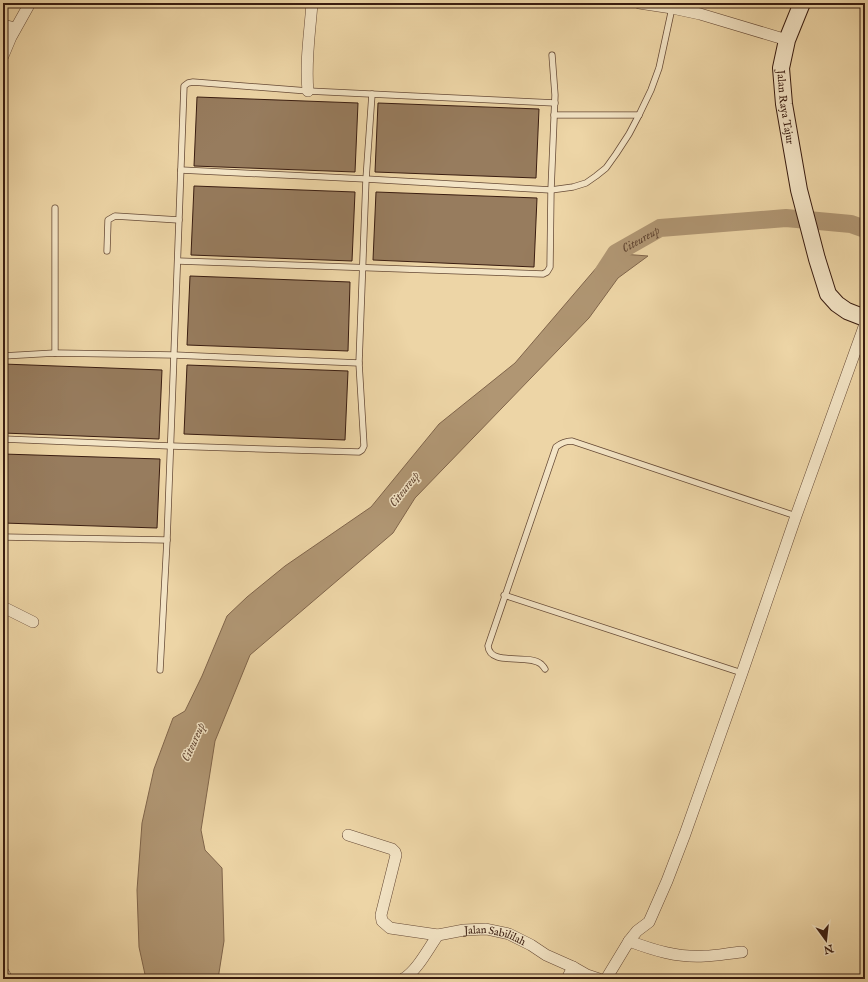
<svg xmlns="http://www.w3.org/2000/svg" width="868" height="982" font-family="'IM FELL English',serif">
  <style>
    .water { fill: #b09673; stroke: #80654b }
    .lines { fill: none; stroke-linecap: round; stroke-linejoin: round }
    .river { stroke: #b09673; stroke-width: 18 }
    .building { fill: #977c5e; stroke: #391c10 }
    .lane-casing { stroke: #664a36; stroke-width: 7 }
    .street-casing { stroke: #664a36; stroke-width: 12 }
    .secondary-casing { stroke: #391c10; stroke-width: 18 }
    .lane { stroke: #f3e4c5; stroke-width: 5.5 }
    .street { stroke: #f3e4c5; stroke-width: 11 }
    .secondary { stroke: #f3e4c5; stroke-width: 16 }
    .labels { text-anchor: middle; stroke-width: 3; stroke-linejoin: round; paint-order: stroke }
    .street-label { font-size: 11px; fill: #391c10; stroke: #f3e4c5 }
    .water-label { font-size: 12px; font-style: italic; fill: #634733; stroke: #f3e4c5 }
  </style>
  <rect width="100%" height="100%" fill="#edd5a6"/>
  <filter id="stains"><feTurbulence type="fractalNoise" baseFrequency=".005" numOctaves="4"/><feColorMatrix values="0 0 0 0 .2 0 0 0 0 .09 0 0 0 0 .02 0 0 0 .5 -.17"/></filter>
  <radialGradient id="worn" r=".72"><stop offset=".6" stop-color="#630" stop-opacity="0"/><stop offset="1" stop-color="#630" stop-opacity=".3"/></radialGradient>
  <!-- water -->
  <path class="water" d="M609,253L648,256L618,278L589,318L415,498L393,533L250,655L215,741L201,830L205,850L222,868L224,941L218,979H146L139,947L137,890L142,823L154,769L173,718L185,711L202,676L227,616L247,597L285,566L371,507L439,424L515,363Z"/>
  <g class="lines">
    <!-- river -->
    <path class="river" id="s1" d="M603,273L616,253L660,228L786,218L851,224L865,229"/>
  </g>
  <!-- building -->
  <g class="building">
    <path d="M197,97L358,103L355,172L194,166Z"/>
    <path d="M378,103L539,109L536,178L375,172Z"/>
    <path d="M194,186L355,192L352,261L191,255Z"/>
    <path d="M376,192L537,198L534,267L373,260Z"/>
    <path d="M190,276L350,282L348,351L187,345Z"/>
    <path d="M3,364L162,370L159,439L3,433Z"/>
    <path d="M187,365L348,371L345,440L184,434Z"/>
    <path d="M3,454L160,459L157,528L3,523Z"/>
  </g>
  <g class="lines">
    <defs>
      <g id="lane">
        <path d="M554,115H639"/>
        <path d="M181,170L366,179L551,190L573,187L586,183L596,176L606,168L616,154L629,134L639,115L651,90L659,68L672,8"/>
        <path d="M107,251L108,220L115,216L179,220"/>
        <path d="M178,261L543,274L547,272L550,267L551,190L555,95L552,55"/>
        <path d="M55,353V208"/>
        <path d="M3,356L55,353L174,355L359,363L366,179L372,94"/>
        <path d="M3,439L171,446L359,452L362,450L364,446L359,363"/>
        <path d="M3,537L167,540L184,86L188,83L193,82L308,91L555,103"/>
        <path d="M504,595L742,673"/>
        <path d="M545,669C544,667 542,665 541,664C528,653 490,667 488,646L556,447C561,443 565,441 572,441L796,516"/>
        <path d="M160,670L167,540"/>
      </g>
      <g id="street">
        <path d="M639,3L672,8L700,14L787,40"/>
        <path d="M3,25L15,28"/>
        <path d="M3,56L11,37L30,3"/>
        <path d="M308,91C305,62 310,32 312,3"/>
        <path d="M3,607L33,622"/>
        <path d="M348,835L392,849L395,852L396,855L381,915L382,921L390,928L438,935"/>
        <path d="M629,941C653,950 678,958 705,956C717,956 729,953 742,952"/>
        <path d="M3,972L7,979"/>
        <path id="s2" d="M403,979C417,971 428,949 438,935L464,930L486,929L509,934L531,945L546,955L573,967L587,975L599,979"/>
        <path d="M567,979L573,967"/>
        <path d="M606,979L629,941L637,931L649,922L667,881L685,834L742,673L796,516L865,324"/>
      </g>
      <g id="secondary">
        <path id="s3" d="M802,3L787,40L781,68L784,104L799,190L817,259L828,294L837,304L847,311L865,318"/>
      </g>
    </defs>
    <!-- lane casing -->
    <use href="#lane" class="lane-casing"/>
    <!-- street casing -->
    <use href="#street" class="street-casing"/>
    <!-- secondary casing -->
    <use href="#secondary" class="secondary-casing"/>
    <!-- lane -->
    <use href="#lane" class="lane"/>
    <!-- street -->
    <use href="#street" class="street"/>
    <!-- secondary -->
    <use href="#secondary" class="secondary"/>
  </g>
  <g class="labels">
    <!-- street labels -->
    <g class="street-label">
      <text dy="4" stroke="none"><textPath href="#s3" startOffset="108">Jalan Raya Tajur</textPath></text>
      <text dy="4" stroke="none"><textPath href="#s2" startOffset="115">Jalan Sabililah</textPath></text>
    </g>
    <!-- water labels -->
    <g class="water-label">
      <text dy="4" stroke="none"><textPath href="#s1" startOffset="52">Citeureup</textPath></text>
      <text transform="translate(404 489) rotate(-52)" y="4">Citeureup</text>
      <text transform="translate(193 742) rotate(-66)" y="4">Citeureup</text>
    </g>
  </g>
  <!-- margin -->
  <rect width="868" height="982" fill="none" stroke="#edd5a6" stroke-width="16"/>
  <rect x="4" y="4" width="860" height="974" fill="none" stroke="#391c10" stroke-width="2"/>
  <rect x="8" y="8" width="852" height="966" fill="none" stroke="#391c10"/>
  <!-- north arrow -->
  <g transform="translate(826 940) rotate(165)" stroke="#f3e4c5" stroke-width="3" paint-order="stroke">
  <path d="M0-3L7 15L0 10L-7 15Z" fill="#391c10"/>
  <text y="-6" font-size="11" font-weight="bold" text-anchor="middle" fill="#391c10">N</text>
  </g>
  <rect width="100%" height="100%" filter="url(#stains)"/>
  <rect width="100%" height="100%" fill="url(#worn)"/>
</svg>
